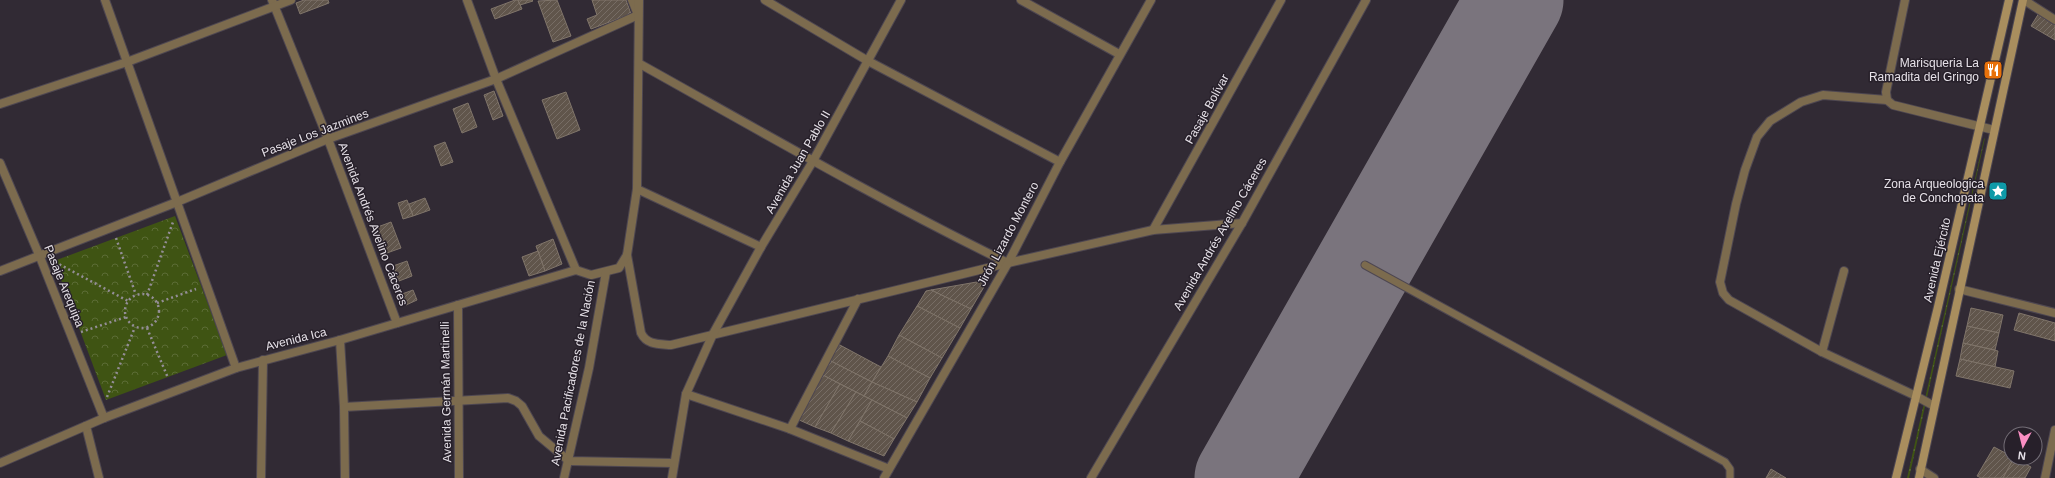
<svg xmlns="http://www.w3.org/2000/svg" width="2055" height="478" font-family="Helvetica,sans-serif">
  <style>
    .grass { fill: url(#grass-dots) }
    .forest { fill: url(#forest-crowns) }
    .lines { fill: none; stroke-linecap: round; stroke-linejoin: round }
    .runway { stroke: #7a747d; stroke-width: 97 }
    .building { fill: url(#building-hatch); stroke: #80756a }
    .lane-casing { stroke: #4e4751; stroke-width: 9 }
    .street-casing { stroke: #4e4751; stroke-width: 10 }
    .secondary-casing { stroke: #4e4751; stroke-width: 10 }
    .path { stroke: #948e97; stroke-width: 2.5; stroke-dasharray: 2 3; stroke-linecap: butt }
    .lane { stroke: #7c6b4e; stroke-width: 7 }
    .street { stroke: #7c6b4e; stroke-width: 8 }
    .secondary { stroke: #a98e5e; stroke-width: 8 }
    .labels { text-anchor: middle; stroke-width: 3; stroke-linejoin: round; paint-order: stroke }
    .poi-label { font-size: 12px; fill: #e6e1e8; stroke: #27202a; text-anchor: end }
    .street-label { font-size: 12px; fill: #e6e1e8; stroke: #27202a }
  </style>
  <defs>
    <pattern id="grass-dots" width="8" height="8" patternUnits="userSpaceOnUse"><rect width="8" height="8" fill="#3f5413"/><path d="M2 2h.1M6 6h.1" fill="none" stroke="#5b6c35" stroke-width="1.8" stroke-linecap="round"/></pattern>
    <pattern id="forest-crowns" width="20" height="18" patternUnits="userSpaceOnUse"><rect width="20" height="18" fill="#3f5413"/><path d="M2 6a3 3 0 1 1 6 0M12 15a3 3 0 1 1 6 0" fill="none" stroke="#5b6c35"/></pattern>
    <pattern id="building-hatch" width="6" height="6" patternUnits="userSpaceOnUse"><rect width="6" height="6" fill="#60554b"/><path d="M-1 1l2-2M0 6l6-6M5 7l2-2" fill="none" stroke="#776d65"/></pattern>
  </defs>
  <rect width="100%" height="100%" fill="#312a34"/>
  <!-- grass -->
  <path class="grass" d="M1985,138L1909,478H1907L1984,139Z"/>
  <!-- forest -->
  <path class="forest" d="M175,216L227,355L106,400L54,261Z"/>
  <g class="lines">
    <!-- runway -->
    <path class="runway" d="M1243,478L1515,0"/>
  </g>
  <!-- building -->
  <g class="building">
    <path d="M304,0H328L329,3L300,14L296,3Z"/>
    <path d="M515,0H518L522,9L495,19L491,9Z"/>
    <path d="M518,0H532L533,1L520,5Z"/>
    <path d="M557,0L571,36L553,42L538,1Z"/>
    <path d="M592,0H626L631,14L591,29L587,19L597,15Z"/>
    <path d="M2039,13L2055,22V40L2031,26Z"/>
    <path d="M494,91L503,116L493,120L484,95Z"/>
    <path d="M566,92L580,130L557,139L542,100Z"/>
    <path d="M468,103L477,127L462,133L453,109Z"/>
    <path d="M445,142L453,162L441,166L434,146Z"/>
    <path d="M425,198L430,210L413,216L409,204Z"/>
    <path d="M407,200L413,216L403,219L398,203Z"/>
    <path d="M391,222L401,248L384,254L375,228Z"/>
    <path d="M553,239L562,264L545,271L536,246Z"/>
    <path d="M538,251L545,271L529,276L522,257Z"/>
    <path d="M407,261L412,276L399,281L393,266Z"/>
    <path d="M988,280L971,309L931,290Z"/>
    <path d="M413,290L417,300L406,305L402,294Z"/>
    <path d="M931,290L971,309L960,328L917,306L926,291Z"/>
    <path d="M917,306L960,328L942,358L899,335Z"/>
    <path d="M1971,308L2003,315L1999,333L1967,326Z"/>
    <path d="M2019,313L2055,323V341L2014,330Z"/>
    <path d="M1967,326L1999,333L1995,350L1963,343Z"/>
    <path d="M899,335L942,358L930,378L888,356Z"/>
    <path d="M1963,343L1998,351L1995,367L1960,359Z"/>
    <path d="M838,344L881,367L872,382L829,360Z"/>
    <path d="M888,356L930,378L917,402L872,382Z"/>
    <path d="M1960,359L2014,371L2010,388L1956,376Z"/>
    <path d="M829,360L872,382L864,396L821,374Z"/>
    <path d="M821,374L840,384L815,427L797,419Z"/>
    <path d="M872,382L917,402L907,418L864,396Z"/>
    <path d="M840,384L856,392L831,433L815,427Z"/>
    <path d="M856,392L872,400L848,441L831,433Z"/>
    <path d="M872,400L907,418L894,439L860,421Z"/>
    <path d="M860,421L894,439L884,456L848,441Z"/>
    <path d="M1994,447L2011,456V458H2014L2003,478H1981L1977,476Z"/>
    <path d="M2014,458L2031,467L2025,478H2003Z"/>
    <path d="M1771,469L1786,478H1766Z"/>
  </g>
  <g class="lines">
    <defs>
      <path id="lane" d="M1365,265L1725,462L1730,469V478"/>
      <g id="street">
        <path d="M105,0L236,368"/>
        <path d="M272,0L328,139L397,323"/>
        <path d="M467,0L496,79L576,270"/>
        <path d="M765,0L868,61L1060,162"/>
        <path d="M1021,0L1119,54"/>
        <path d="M1905,0L1886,92L1887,100L1893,105L1994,130"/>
        <path d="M2024,0L2055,20"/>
        <path d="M640,64C762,132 883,202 1008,263"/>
        <path d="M1887,100L1823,95L1801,102L1770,121L1757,137L1745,170L1736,204L1720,282L1723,293L1729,300L1822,352L1916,396L1934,406"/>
        <path d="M0,104L127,62L291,0"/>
        <path d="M0,163L40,257L104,418"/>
        <path d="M637,189L761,247"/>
        <path d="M1153,230L1281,0"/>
        <path d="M627,255L641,333C647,345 658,344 671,345L1008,263L1153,230L1242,223"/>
        <path d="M0,271L177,202L328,139L496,79L638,15L632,0"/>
        <path d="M1959,289L2055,313"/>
        <path d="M458,305L459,478"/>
        <path d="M340,340L344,407L345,478"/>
        <path d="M1822,352L1844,271"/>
        <path d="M686,394L790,429L889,469"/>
        <path d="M344,407L508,398L516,401L522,406L539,436L569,461L674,463"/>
        <path d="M86,426L99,478"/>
        <path d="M790,429L858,299"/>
        <path d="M0,463L104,418L236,368L340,340L576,270L591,275L619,268L627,255L637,189L639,0"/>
        <path d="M1920,469L1934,478"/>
        <path d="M261,478L263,360"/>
        <path d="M564,478L589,368L606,272"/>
        <path d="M672,478L686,394L713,334L761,247L813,161L901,0"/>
        <path d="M884,478L1008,263L1060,162L1151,0"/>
        <path d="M1091,478L1242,223L1366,0"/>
        <path d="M2045,478L2055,430"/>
      </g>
      <g id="secondary">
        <path d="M1896,478L1938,307L2009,0"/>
        <path d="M1919,478L2023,0"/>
      </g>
    </defs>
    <!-- lane casing -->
    <use href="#lane" class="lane-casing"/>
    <!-- street casing -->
    <use href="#street" class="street-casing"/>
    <!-- secondary casing -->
    <use href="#secondary" class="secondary-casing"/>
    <!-- path -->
    <g class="path">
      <path d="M116,238L136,295"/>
      <path d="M55,262L128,301"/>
      <circle cx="142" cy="311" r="17"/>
      <path d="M147,295L173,222"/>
      <path d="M157,303L196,289"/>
      <path d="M147,328L168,378"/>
      <path d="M81,332L126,317"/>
      <path d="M107,397L135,327"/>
    </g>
    <!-- lane -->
    <use href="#lane" class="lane"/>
    <!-- street -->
    <use href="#street" class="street"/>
    <!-- secondary -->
    <use href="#secondary" class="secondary"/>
  </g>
  <!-- icons -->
  <defs>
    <symbol id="restaurant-square" viewBox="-11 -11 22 22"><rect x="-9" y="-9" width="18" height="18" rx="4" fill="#e8710a" stroke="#27202a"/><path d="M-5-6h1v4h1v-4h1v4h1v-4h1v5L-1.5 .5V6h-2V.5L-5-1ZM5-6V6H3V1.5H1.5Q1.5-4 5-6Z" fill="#fff"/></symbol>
    <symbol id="sight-square" viewBox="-11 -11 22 22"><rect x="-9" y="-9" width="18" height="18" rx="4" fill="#0f9aa8" stroke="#27202a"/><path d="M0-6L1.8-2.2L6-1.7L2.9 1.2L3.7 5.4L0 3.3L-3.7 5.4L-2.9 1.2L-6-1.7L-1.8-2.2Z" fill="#fff"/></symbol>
  </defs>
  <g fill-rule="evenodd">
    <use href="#restaurant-square" x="1982" y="59" width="22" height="22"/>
    <use href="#sight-square" x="1987" y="180" width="22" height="22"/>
  </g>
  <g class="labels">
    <!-- poi labels -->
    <g class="poi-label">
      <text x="1979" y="67">Marisqueria La<tspan x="1979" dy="14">Ramadita del Gringo</tspan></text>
      <text x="1984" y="188">Zona Arqueologica<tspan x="1984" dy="14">de Conchopata</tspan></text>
    </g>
    <!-- street labels -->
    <g class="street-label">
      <text transform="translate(1207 109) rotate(-61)" y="4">Pasaje Bolívar</text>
      <text transform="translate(315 133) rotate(-21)" y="4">Pasaje Los Jazmines</text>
      <text transform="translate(798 162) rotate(-60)" y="4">Avenida Juan Pablo II</text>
      <text transform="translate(373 224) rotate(69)" y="4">Avenida Andrés Avelino Cáceres</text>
      <text transform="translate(1008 234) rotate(-62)" y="4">Jirón Lizardo Montero</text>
      <text transform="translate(1220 234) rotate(-60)" y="4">Avenida Andrés Avelino Cáceres</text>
      <text transform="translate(1937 260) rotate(-77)" y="4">Avenida Ejército</text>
      <text transform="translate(64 286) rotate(68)" y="4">Pasaje Arequipa</text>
      <text transform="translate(296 339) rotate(-14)" y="4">Avenida Ica</text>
      <text transform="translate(573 373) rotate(-79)" y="4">Avenida Pacificadores de la Nación</text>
      <text transform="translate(446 392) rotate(-91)" y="4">Avenida Germán Martinelli</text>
    </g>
  </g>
  <!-- north arrow -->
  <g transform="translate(2023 446) rotate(187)"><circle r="19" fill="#27202a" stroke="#736d76"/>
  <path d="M0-3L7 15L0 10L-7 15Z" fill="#fb8fc4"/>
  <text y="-6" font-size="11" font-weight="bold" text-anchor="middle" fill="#e6e1e8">N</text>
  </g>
</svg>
